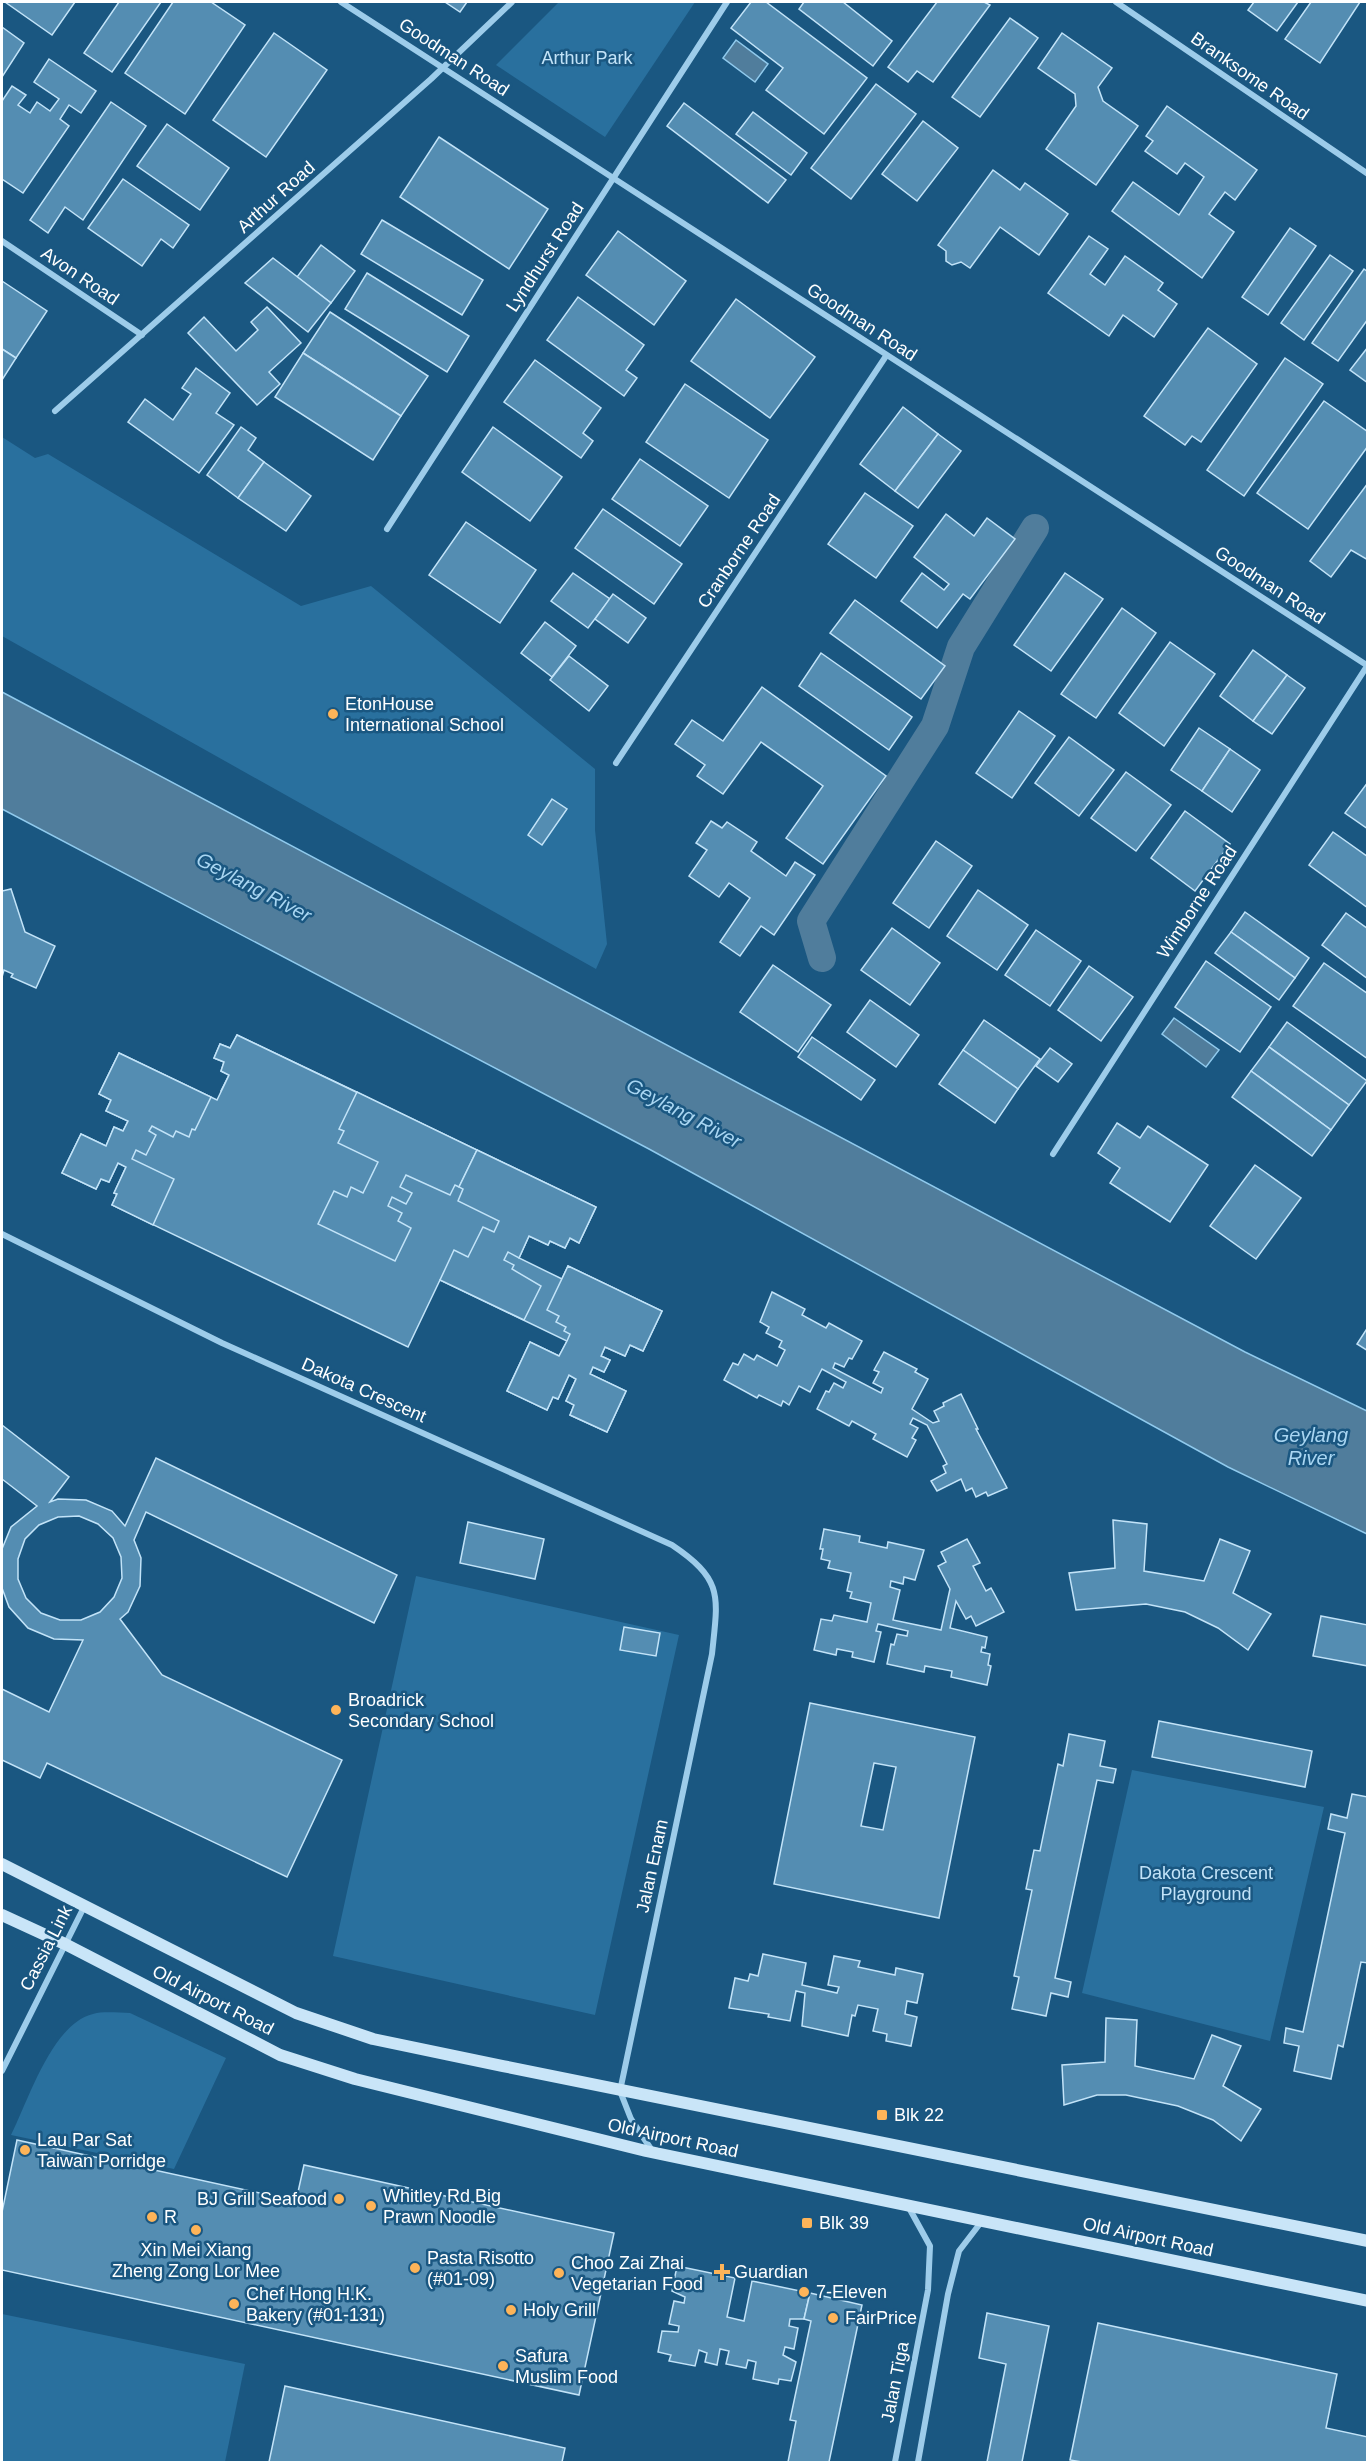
<svg xmlns="http://www.w3.org/2000/svg" width="1369" height="2464" font-family="Helvetica,sans-serif">
  <style>
    .green { fill: #29709e }
    .water { fill: #507d9c; stroke: #90caed; stroke-width: 1.5 }
    .lines { fill: none; stroke-linecap: round; stroke-linejoin: round }
    .canal { stroke: #507d9c; stroke-width: 28 }
    .building { fill: #548db2; stroke: #c2e3f8; stroke-width: 1.5; fill-rule: evenodd }
    .minor { stroke: #9dccea; stroke-width: 6 }
    .secondary { stroke: #c9e5f8; stroke-width: 12 }
    .poi-dot { fill: #fdb459; stroke: #1a5781; stroke-width: 2 }
    .labels { text-anchor: middle; stroke-width: 5; stroke-linejoin: round; paint-order: stroke }
    .street-label { font-size: 18px; fill: #fff; stroke: #1a5781 }
    .park-label { font-size: 18px; fill: #c2e3f8; stroke: #1a5781 }
    .poi-label { font-size: 18px; fill: #fff; stroke: #1a5781; text-anchor: start }
    .water-label { font-size: 20px; font-style: italic; fill: #a9d6f2; stroke: #1a5781 }
  </style>
  <rect width="100%" height="100%" fill="#1a5781"/>
  <!-- green -->
  <g class="green">
    <path d="M559,2H695L605,137L496,65Z"/>
    <path d="M2,437L35,458L48,454L301,606L371,586L595,769V830L607,944L596,969L2,636Z"/>
    <path d="M416,1576L679,1635L595,2015L333,1956Z"/>
    <path d="M1132,1770L1324,1807L1270,2041L1082,1993Z"/>
    <path d="M130,2013L226,2058L174,2169L11,2135C29,2099 52,2024 93,2014C104,2011 118,2013 130,2013Z"/>
    <path d="M2,2314L245,2364L225,2462H2Z"/>
  </g>
  <!-- water -->
  <g class="water">
    <path d="M736,40L768,64L755,82L723,58Z"/>
    <path d="M2,692L1245,1352L1367,1411V1534L1228,1467L649,1149L2,809Z"/>
    <path d="M1174,1018L1219,1050L1206,1067L1162,1034Z"/>
  </g>
  <g class="lines">
    <!-- canal -->
    <path class="canal" d="M822,958L811,921L935,726L961,647L1035,528"/>
  </g>
  <!-- building -->
  <g class="building">
    <path d="M5,2H75L52,35Z"/>
    <path d="M119,2H161L112,72L84,53Z"/>
    <path d="M173,2H211L245,25L185,114L125,73Z"/>
    <path d="M445,2H467L460,12Z"/>
    <path d="M751,2H766L867,78L824,134L766,90L783,68L731,28Z"/>
    <path d="M804,2H843L892,41L873,66L799,9Z"/>
    <path d="M937,2H984L990,5L933,82L917,71L908,82L888,67Z"/>
    <path d="M1254,2H1298L1277,31L1248,10Z"/>
    <path d="M1311,2H1360L1320,63L1285,39Z"/>
    <path d="M1010,18L1038,38L980,117L952,97Z"/>
    <path d="M2,27L24,43L2,77Z"/>
    <path d="M274,33L327,70L266,157L213,120Z"/>
    <path d="M1062,33L1112,68L1098,87L1103,101L1138,126L1096,185L1046,149L1076,106L1075,94L1038,68Z"/>
    <path d="M49,59L96,91L81,113L69,105L60,119L69,126L23,193L2,179V101L12,86L26,95L18,105L30,113L37,102L50,111L59,99L34,82Z"/>
    <path d="M876,84L916,114L851,199L811,168Z"/>
    <path d="M111,102L146,126L83,220L65,207L48,233L30,220Z"/>
    <path d="M684,103L786,180L768,203L667,126Z"/>
    <path d="M1167,106L1257,170L1235,200L1225,192L1209,214L1234,232L1202,278L1112,211L1133,182L1179,215L1204,177L1185,163L1177,174L1145,151L1153,141L1146,136Z"/>
    <path d="M753,112L807,153L791,175L736,134Z"/>
    <path d="M923,121L958,148L917,201L882,174Z"/>
    <path d="M167,124L229,168L200,210L137,166Z"/>
    <path d="M439,137L548,209L509,269L400,197Z"/>
    <path d="M993,170L1020,190L1025,183L1068,214L1039,255L1000,227L970,268L961,262L952,265L946,261V251L938,245Z"/>
    <path d="M123,179L189,225L173,248L161,239L142,266L88,228Z"/>
    <path d="M382,220L483,280L462,315L361,254Z"/>
    <path d="M1290,228L1316,246L1268,315L1242,297Z"/>
    <path d="M618,231L686,281L654,325L586,275Z"/>
    <path d="M1089,236L1108,249L1090,274L1105,285L1125,256L1163,283L1158,290L1177,304L1154,337L1123,315L1109,336L1048,293Z"/>
    <path d="M321,245L355,271L331,303L297,277Z"/>
    <path d="M1330,255L1353,271L1304,340L1281,323Z"/>
    <path d="M273,258L331,303L308,332L245,283Z"/>
    <path d="M1364,269L1368,272V319L1338,361L1312,343Z"/>
    <path d="M367,273L469,336L447,372L345,309Z"/>
    <path d="M2,281L47,311L16,358L2,349Z"/>
    <path d="M578,297L644,345L626,370L637,378L624,396L547,340Z"/>
    <path d="M736,299L815,357L770,418L691,361Z"/>
    <path d="M267,307L301,343L269,372L280,384L257,405L188,333L204,317L236,351L258,330L251,322Z"/>
    <path d="M330,312L428,376L401,416L303,353Z"/>
    <path d="M1208,328L1257,364L1201,442L1192,436L1185,445L1144,416Z"/>
    <path d="M1368,347V383L1350,370Z"/>
    <path d="M2,349L16,358L2,380Z"/>
    <path d="M303,353L401,416L373,460L275,397Z"/>
    <path d="M1285,358L1323,384L1244,496L1207,470Z"/>
    <path d="M535,360L601,408L583,433L593,441L581,458L504,402Z"/>
    <path d="M196,368L230,393L216,413L234,425L199,473L128,422L145,399L173,420L191,394L182,388Z"/>
    <path d="M685,384L768,440L729,498L646,442Z"/>
    <path d="M1324,401L1368,432V446L1308,529L1257,493Z"/>
    <path d="M903,407L938,434L895,491L860,464Z"/>
    <path d="M241,427L256,438L248,450L264,462L238,498L207,475Z"/>
    <path d="M493,427L562,477L530,521L462,472Z"/>
    <path d="M938,434L961,451L918,508L895,491Z"/>
    <path d="M640,459L708,506L680,546L612,499Z"/>
    <path d="M264,462L311,496L286,531L238,498Z"/>
    <path d="M1368,483V560L1351,550L1331,577L1310,561Z"/>
    <path d="M865,493L913,526L876,578L828,544Z"/>
    <path d="M603,509L682,564L654,604L575,548Z"/>
    <path d="M946,514L974,536L987,518L1015,539L970,599L963,594L937,628L901,601L922,573L944,590L949,584L914,557Z"/>
    <path d="M466,522L536,570L500,623L429,575Z"/>
    <path d="M573,573L610,599L588,628L551,601Z"/>
    <path d="M1065,573L1103,599L1051,671L1014,645Z"/>
    <path d="M613,594L646,618L628,643L595,619Z"/>
    <path d="M855,600L945,666L921,699L830,633Z"/>
    <path d="M1122,608L1156,633L1096,718L1061,694Z"/>
    <path d="M545,622L576,646L552,677L521,653Z"/>
    <path d="M1170,642L1215,674L1164,746L1119,713Z"/>
    <path d="M1253,650L1287,675L1253,721L1220,696Z"/>
    <path d="M821,653L912,717L889,750L799,686Z"/>
    <path d="M569,656L608,686L589,711L550,680Z"/>
    <path d="M1287,675L1305,688L1272,734L1253,721Z"/>
    <path d="M762,687L886,776L823,864L786,838L823,786L761,742L723,794L697,776L705,765L675,744L692,720L723,741Z"/>
    <path d="M1019,711L1055,736L1012,798L976,773Z"/>
    <path d="M1199,728L1230,749L1202,791L1171,770Z"/>
    <path d="M1069,737L1114,770L1079,816L1035,783Z"/>
    <path d="M1230,749L1260,770L1232,812L1202,791Z"/>
    <path d="M1126,772L1171,805L1136,851L1091,818Z"/>
    <path d="M1368,782V829L1345,813Z"/>
    <path d="M552,799L567,809L542,845L528,835Z"/>
    <path d="M1185,811L1230,844L1195,891L1151,858Z"/>
    <path d="M711,821L722,828L727,822L757,842L751,851L786,876L795,862L815,875L774,935L761,926L740,956L720,942L750,898L729,883L719,897L689,876L707,850L696,843Z"/>
    <path d="M1333,832L1368,857V908L1309,865Z"/>
    <path d="M936,841L972,866L929,928L893,903Z"/>
    <path d="M11,889L25,932L55,946L36,988L11,977L13,974L4,970L2,977V891Z"/>
    <path d="M978,890L1028,925L997,970L947,936Z"/>
    <path d="M1245,912L1309,958L1295,978L1231,932Z"/>
    <path d="M1346,913L1368,929V979L1322,945Z"/>
    <path d="M892,928L940,963L910,1005L861,970Z"/>
    <path d="M1036,930L1081,961L1050,1006L1005,975Z"/>
    <path d="M1231,932L1295,978L1279,1000L1215,953Z"/>
    <path d="M1206,961L1271,1007L1240,1052L1175,1007Z"/>
    <path d="M1324,963L1368,994V1059L1293,1006Z"/>
    <path d="M773,965L831,1005L798,1052L740,1012Z"/>
    <path d="M1089,966L1133,997L1101,1041L1058,1010Z"/>
    <path d="M870,1000L919,1035L896,1067L847,1032Z"/>
    <path d="M984,1020L1040,1059L1018,1089L963,1050Z"/>
    <path d="M1287,1022L1367,1081L1349,1105L1269,1047Z"/>
    <path d="M237,1035L357,1092L339,1129L335,1127L330,1137L283,1114L280,1120L285,1122L281,1131L291,1136L286,1146L275,1141L271,1149L284,1156L280,1166L294,1172L279,1205L192,1163L209,1129L224,1137L227,1131L240,1137L255,1106L221,1091L229,1075L221,1071L224,1062L214,1058L220,1044L230,1048Z"/>
    <path d="M237,1035L596,1207L579,1243L570,1238L565,1248L550,1241L548,1245L529,1236L519,1258L562,1279L568,1266L662,1311L643,1351L630,1345L625,1356L605,1347L601,1356L610,1360L604,1372L593,1367L590,1374L626,1391L607,1432L570,1415L574,1405L566,1401L576,1379L569,1375L558,1399L553,1397L547,1410L507,1391L530,1342L559,1356L567,1341L440,1280L408,1347L112,1205L117,1194L114,1193L126,1167L118,1163L109,1182L101,1179L96,1189L62,1173L81,1134L106,1146L114,1127L123,1131L128,1121L106,1111L111,1100L99,1094L119,1053L217,1100L229,1075L221,1071L224,1062L214,1058L220,1044L230,1048Z"/>
    <path d="M812,1037L875,1080L861,1100L798,1057Z"/>
    <path d="M1269,1047L1349,1105L1331,1130L1251,1071Z"/>
    <path d="M1050,1048L1072,1064L1058,1082L1036,1066Z"/>
    <path d="M963,1050L1018,1089L995,1123L939,1084Z"/>
    <path d="M119,1053L211,1097L195,1130L192,1129L189,1137L176,1131L173,1137L152,1126L149,1131L156,1135L146,1155L136,1150L132,1159L174,1179L153,1225L112,1205L117,1194L114,1193L126,1167L118,1163L109,1182L101,1179L96,1189L62,1173L81,1134L106,1146L114,1127L123,1131L128,1121L106,1111L111,1100L99,1094Z"/>
    <path d="M1251,1071L1331,1130L1312,1156L1232,1097Z"/>
    <path d="M357,1092L477,1150L459,1187L455,1185L450,1195L406,1175L400,1187L412,1193L406,1204L392,1197L388,1206L402,1213L398,1221L411,1228L395,1261L318,1224L334,1191L347,1197L351,1187L363,1193L378,1162L338,1143L344,1131L339,1129Z"/>
    <path d="M1117,1123L1140,1138L1148,1126L1208,1165L1170,1222L1110,1183L1120,1168L1098,1153Z"/>
    <path d="M477,1150L596,1207L579,1243L570,1238L565,1248L550,1241L548,1245L529,1236L519,1258L508,1252L504,1260L514,1265L512,1269L541,1286L524,1320L440,1280L454,1250L468,1257L483,1227L494,1232L499,1221L458,1201L463,1189L459,1187Z"/>
    <path d="M1255,1165L1301,1198L1256,1259L1210,1226Z"/>
    <path d="M568,1266L662,1311L643,1351L630,1345L625,1356L605,1347L601,1356L610,1360L604,1372L593,1367L590,1374L626,1391L607,1432L570,1415L574,1405L566,1401L576,1379L569,1375L558,1399L553,1397L547,1410L507,1391L530,1342L559,1356L567,1341L570,1334L564,1331L566,1327L556,1322L559,1316L547,1310Z"/>
    <path d="M772,1292L805,1309L802,1315L826,1328L829,1323L862,1341L852,1359L849,1358L844,1367L835,1363L833,1368L881,1393L883,1388L873,1383L879,1372L874,1370L884,1352L917,1369L915,1372L928,1379L912,1409L933,1423L939,1421L934,1411L944,1406L943,1403L961,1394L978,1429H976L1007,1488L988,1496L986,1492L976,1497L972,1488L966,1491L961,1479L937,1491L931,1481L946,1473L943,1466L947,1464L927,1425L913,1418L910,1424L918,1428L912,1438L916,1440L907,1457L873,1439L876,1434L852,1421L849,1426L817,1409L826,1391L829,1392L834,1383L843,1388L846,1382L822,1369L810,1392L799,1386L789,1405L783,1401L781,1406L759,1395L757,1398L724,1380L733,1363L738,1365L744,1354L754,1360L757,1355L777,1366L785,1350L779,1347L782,1341L766,1333L769,1327L760,1322Z"/>
    <path d="M1368,1327V1351L1357,1344Z"/>
    <path d="M2,1425L69,1477L50,1502L58,1499L86,1500L112,1511L125,1526L156,1458L397,1575L374,1623L146,1512L134,1540L141,1558L140,1586L128,1612L120,1619L162,1675L342,1760L287,1877L47,1763L40,1778L2,1760V1689L49,1712L83,1640L54,1639L28,1628L9,1607L2,1588V1549L11,1527L37,1506L2,1479ZM79,1516L98,1524L113,1538L121,1557L122,1578L114,1597L100,1612L81,1620H60L41,1613L26,1598L18,1579V1559L25,1539L39,1525L58,1517Z"/>
    <path d="M1113,1520L1147,1524L1144,1571L1204,1581L1220,1539L1250,1551L1233,1593L1271,1614L1248,1650L1218,1628L1185,1612L1146,1604L1076,1610L1069,1573L1115,1568Z"/>
    <path d="M468,1522L544,1539L535,1579L460,1563Z"/>
    <path d="M824,1529L860,1536L859,1542L887,1548L888,1542L924,1550L915,1580L904,1577L903,1584L891,1581L890,1587L900,1590L893,1620L941,1630L950,1589L938,1566L946,1562L941,1552L967,1539L980,1563L973,1566L986,1591L991,1588L1004,1612L976,1626L971,1616L966,1619L956,1601L950,1628L987,1637L985,1648L982,1647L981,1652L990,1654L988,1665L991,1666L987,1685L951,1677L952,1671L925,1666L924,1672L887,1664L891,1644L894,1645L897,1634L907,1636L908,1631L878,1624L876,1631L881,1632L874,1662L852,1657L853,1652L837,1649L836,1655L814,1650L821,1619L832,1621L834,1615L867,1622L871,1603L850,1598L852,1592L847,1591L851,1573L828,1568L830,1561L821,1559L823,1549H820Z"/>
    <path d="M1321,1616L1368,1625V1666L1313,1656Z"/>
    <path d="M624,1627L660,1633L656,1656L620,1650Z"/>
    <path d="M810,1703L975,1737L939,1918L774,1884ZM874,1763L896,1767L883,1830L861,1826Z"/>
    <path d="M1159,1721L1312,1751L1305,1787L1152,1757Z"/>
    <path d="M1069,1734L1105,1741L1100,1766L1116,1769L1113,1783L1097,1780L1055,1978L1071,1982L1068,1997L1051,1993L1046,2016L1012,2009L1019,1977L1014,1976L1032,1890L1026,1889L1034,1850L1040,1851L1058,1764L1063,1766Z"/>
    <path d="M1352,1794L1368,1797V1963L1361,1962L1343,2047L1338,2045L1331,2079L1294,2071L1299,2046L1284,2043L1286,2028L1303,2032L1345,1833L1328,1829L1331,1814L1347,1818Z"/>
    <path d="M763,1954L806,1963L802,1985L837,1993L839,1987L828,1985L834,1956L860,1961L858,1967L895,1975L896,1968L923,1974L917,2003L907,2001L905,2014L917,2017L911,2046L886,2041L887,2034L873,2031L878,2009L858,2005L855,2016L852,2015L848,2036L802,2026L805,1993L796,1991L790,2021L768,2017L769,2014L729,2008L735,1978L748,1981L750,1974L758,1976Z"/>
    <path d="M1106,2018L1137,2020L1135,2066L1194,2079L1212,2035L1241,2046L1223,2086L1261,2109L1241,2141L1213,2120L1178,2106L1126,2095H1097L1064,2105L1062,2065L1105,2062Z"/>
    <path d="M17,2140L296,2201L304,2165L614,2233L579,2395L2,2270V2212Z"/>
    <path d="M677,2266L735,2278L727,2317L744,2321L752,2281L810,2293L804,2319H790L789,2326L798,2328L794,2349L785,2347L783,2355L796,2362L791,2381L779,2379L778,2384L753,2379L756,2362L748,2360L746,2368L726,2364L729,2351L720,2349L717,2365L705,2362L707,2353L699,2350L695,2366L669,2361L671,2355L658,2352L662,2331L678,2332L679,2326L669,2324L674,2301L684,2303L685,2297L672,2291Z"/>
    <path d="M810,2293L862,2305L829,2462H788L796,2421L790,2420L811,2321L804,2319Z"/>
    <path d="M987,2313L1049,2326L1022,2462H987L1006,2364L979,2358Z"/>
    <path d="M1098,2323L1337,2374L1326,2428L1368,2437V2462H1082L1070,2460Z"/>
    <path d="M285,2386L565,2448L562,2462H269Z"/>
  </g>
  <g class="lines">
    <!-- minor -->
    <g class="minor">
      <path d="M341,2L1368,666"/>
      <path d="M1116,2L1368,174"/>
      <path d="M2,241L142,335"/>
      <path d="M55,411L431,79L512,2"/>
      <path d="M387,529L727,2"/>
      <path d="M616,763L886,356"/>
      <path d="M1053,1154L1367,666"/>
      <path d="M2,1234L222,1343L672,1545C724,1580 718,1596 712,1654L620,2091L631,2119L653,2152"/>
      <path d="M2,2071L85,1905"/>
      <path d="M895,2462L928,2290L930,2246L908,2206"/>
      <path d="M918,2462L948,2294L959,2251L982,2221"/>
    </g>
    <!-- secondary -->
    <g class="secondary">
      <path d="M2,1864L296,2013L373,2039C704,2108 1035,2176 1368,2241"/>
      <path d="M2,1915L65,1944L280,2055L355,2079L646,2151L1368,2301"/>
    </g>
  </g>
  <!-- markers -->
  <g class="poi-dot">
    <circle cx="333" cy="714" r="6"/>
    <circle cx="336" cy="1710" r="6"/>
    <rect x="876" y="2109" width="12" height="12" rx="3"/>
    <circle cx="25" cy="2150" r="6"/>
    <circle cx="339" cy="2199" r="6"/>
    <circle cx="371" cy="2206" r="6"/>
    <circle cx="152" cy="2217" r="6"/>
    <rect x="801" y="2217" width="12" height="12" rx="3"/>
    <circle cx="196" cy="2230" r="6"/>
    <circle cx="415" cy="2268" r="6"/>
    <path d="M719 2263h6v6h6v6h-6v6h-6v-6h-6v-6h6z"/>
    <circle cx="559" cy="2273" r="6"/>
    <circle cx="804" cy="2292" r="6"/>
    <circle cx="234" cy="2304" r="6"/>
    <circle cx="511" cy="2310" r="6"/>
    <circle cx="833" cy="2318" r="6"/>
    <circle cx="503" cy="2366" r="6"/>
  </g>
  <g class="labels">
    <!-- street labels -->
    <g class="street-label">
      <text transform="translate(454 57) rotate(33)" y="6">Goodman Road</text>
      <text transform="translate(1250 76) rotate(35)" y="6">Branksome Road</text>
      <text transform="translate(276 197) rotate(-42)" y="6">Arthur Road</text>
      <text transform="translate(545 257) rotate(-57)" y="6">Lyndhurst Road</text>
      <text transform="translate(80 276) rotate(34)" y="6">Avon Road</text>
      <text transform="translate(862 322) rotate(33)" y="6">Goodman Road</text>
      <text transform="translate(739 551) rotate(-56)" y="6">Cranborne Road</text>
      <text transform="translate(1270 585) rotate(33)" y="6">Goodman Road</text>
      <text transform="translate(1197 902) rotate(-57)" y="6">Wimborne Road</text>
      <text transform="translate(364 1390) rotate(24)" y="6">Dakota Crescent</text>
      <text transform="translate(652 1866) rotate(-78)" y="6">Jalan Enam</text>
      <text transform="translate(46 1948) rotate(-63)" y="6">Cassia Link</text>
      <text transform="translate(213 2000) rotate(27)" y="6">Old Airport Road</text>
      <text transform="translate(673 2138) rotate(12)" y="6">Old Airport Road</text>
      <text transform="translate(1148 2237) rotate(12)" y="6">Old Airport Road</text>
      <text transform="translate(895 2382) rotate(-79)" y="6">Jalan Tiga</text>
    </g>
    <!-- park labels -->
    <g class="park-label">
      <text x="587" y="64">Arthur Park</text>
      <text x="1206" y="1879">Dakota Crescent<tspan x="1206" dy="21">Playground</tspan></text>
    </g>
    <!-- poi labels -->
    <g class="poi-label">
      <text x="345" y="710">EtonHouse<tspan x="345" dy="21">International School</tspan></text>
      <text x="348" y="1706">Broadrick<tspan x="348" dy="21">Secondary School</tspan></text>
      <text x="894" y="2121">Blk 22</text>
      <text x="37" y="2146">Lau Par Sat<tspan x="37" dy="21">Taiwan Porridge</tspan></text>
      <text x="383" y="2202">Whitley Rd Big<tspan x="383" dy="21">Prawn Noodle</tspan></text>
      <text x="327" y="2205" text-anchor="end">BJ Grill Seafood</text>
      <text x="164" y="2223">R</text>
      <text x="819" y="2229">Blk 39</text>
      <text x="196" y="2256" text-anchor="middle">Xin Mei Xiang<tspan x="196" dy="21">Zheng Zong Lor Mee</tspan></text>
      <text x="427" y="2264">Pasta Risotto<tspan x="427" dy="21">(#01-09)</tspan></text>
      <text x="571" y="2269">Choo Zai Zhai<tspan x="571" dy="21">Vegetarian Food</tspan></text>
      <text x="734" y="2278">Guardian</text>
      <text x="816" y="2298">7-Eleven</text>
      <text x="246" y="2300">Chef Hong H.K.<tspan x="246" dy="21">Bakery (#01-131)</tspan></text>
      <text x="523" y="2316">Holy Grill</text>
      <text x="845" y="2324">FairPrice</text>
      <text x="515" y="2362">Safura<tspan x="515" dy="21">Muslim Food</tspan></text>
    </g>
    <!-- water labels -->
    <g class="water-label">
      <text transform="translate(254 887) rotate(28)" y="7">Geylang River</text>
      <text transform="translate(684 1113) rotate(28)" y="7">Geylang River</text>
      <text x="1311" y="1442">Geylang<tspan x="1311" dy="23">River</tspan></text>
    </g>
  </g>
  <!-- border -->
  <rect width="1369" height="2464" fill="none" stroke="#ffffff" stroke-width="6"/>
</svg>
